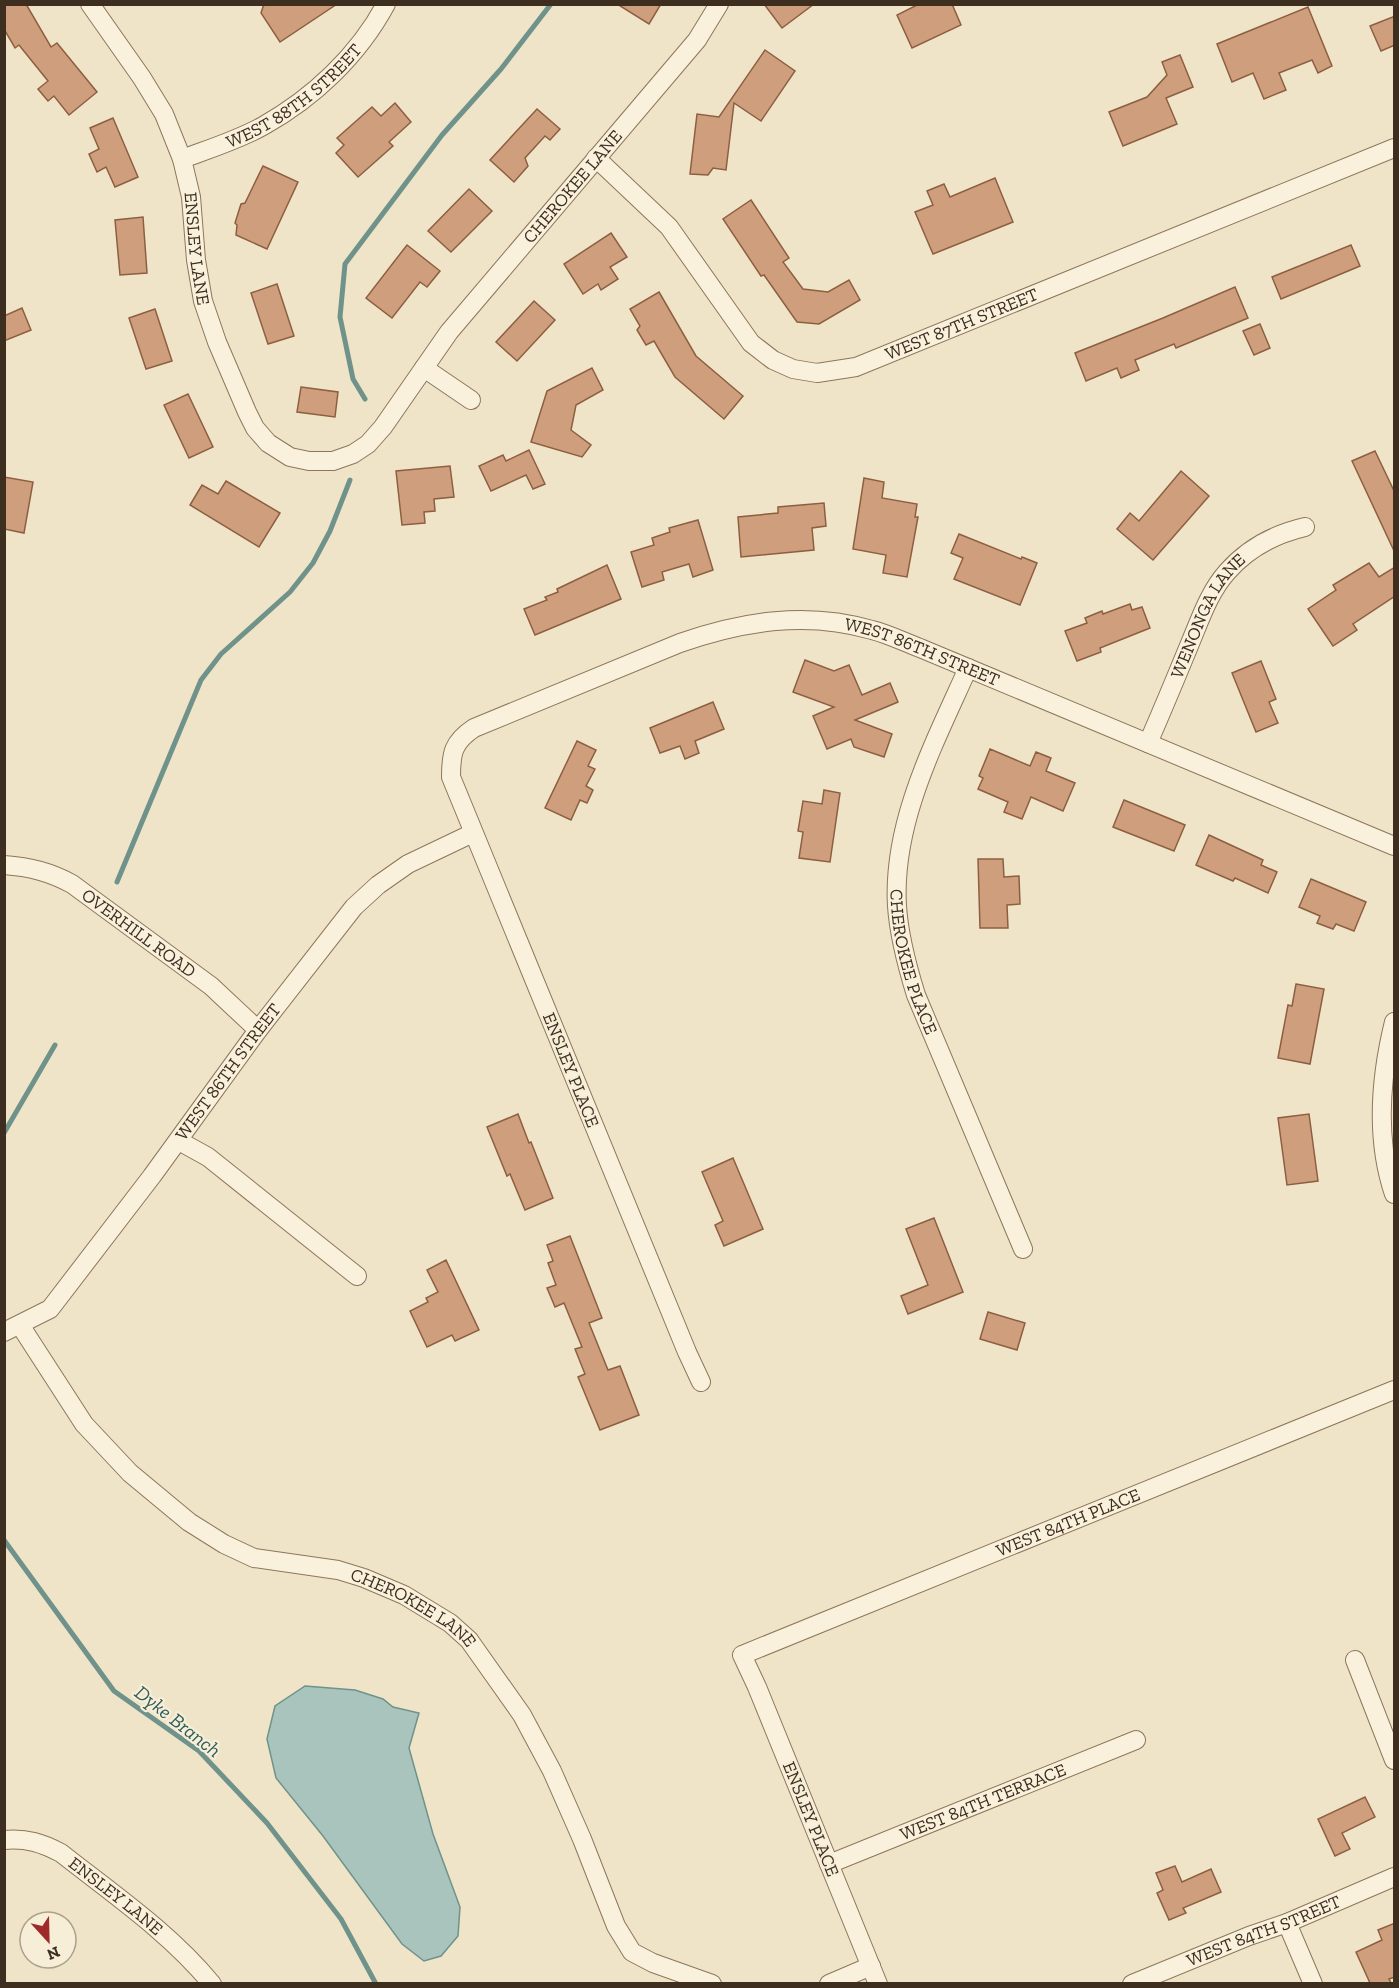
<svg xmlns="http://www.w3.org/2000/svg" width="1399" height="1988" font-family="'Zilla Slab',serif">
  <style>
    .water { fill: #a9c4bc; stroke: #6f938a; stroke-width: 1.5 }
    .lines { fill: none; stroke-linecap: round; stroke-linejoin: round }
    .stream { stroke: #6f938a; stroke-width: 5 }
    .building { fill: #cf9f7d; stroke: #8d5f41; stroke-width: 1.5 }
    .minor-casing { stroke: #8d765c; stroke-width: 20 }
    .minor { stroke: #faf1dc; stroke-width: 18 }
    .labels { text-anchor: middle; stroke-width: 4.5; stroke-linejoin: round; paint-order: stroke }
    .street-label { font-size: 18px; fill: #3d2e20; stroke: #f7eed8 }
    .water-label { font-size: 20px; font-style: italic; fill: #2f5d5a; stroke: #f7eed8 }
  </style>
  <rect width="100%" height="100%" fill="#f0e4c8"/>
  <!-- water -->
  <path class="water" d="M305,1686L355,1690L383,1699L393,1707L419,1713L409,1748L433,1834L460,1907L458,1936L441,1956L424,1961L402,1944L323,1836L276,1778L267,1739L275,1706Z"/>
  <g class="lines">
    <!-- stream -->
    <g class="stream">
      <path d="M365,399L353,379L340,317L345,264L442,135L501,69L551,4"/>
      <path d="M117,882L201,680L221,654L290,592L313,563L330,531L350,480"/>
      <path d="M4,1133L55,1045"/>
      <path d="M4,1540L114,1691L199,1751L267,1823L341,1919L376,1984"/>
    </g>
  </g>
  <!-- building -->
  <g class="building">
    <path d="M4,4H26L51,47L57,43L97,92L69,115L54,96L48,101L38,89L48,81L19,45L15,48L4,29Z"/>
    <path d="M264,4H337L280,42L261,13Z"/>
    <path d="M617,4H661L649,24Z"/>
    <path d="M764,4H814L782,28Z"/>
    <path d="M919,4H952L961,25L912,48L897,15Z"/>
    <path d="M1308,7L1332,66L1318,73L1312,60L1279,73L1286,90L1264,99L1253,73L1232,82L1217,44Z"/>
    <path d="M1395,16V45L1381,51L1370,26Z"/>
    <path d="M765,50L795,71L761,121L734,103L726,170L713,168L708,175L690,174L697,114L719,117Z"/>
    <path d="M1180,55L1193,87L1166,98L1177,124L1123,146L1109,112L1147,97L1167,75L1162,62Z"/>
    <path d="M395,103L411,122L389,142L393,146L358,177L336,153L344,145L337,138L372,107L381,116Z"/>
    <path d="M537,109L560,129L550,140L545,136L525,158L528,166L514,182L490,160Z"/>
    <path d="M113,118L138,177L115,187L106,167L97,172L89,154L99,149L90,128Z"/>
    <path d="M263,166L298,182L267,249L236,235L237,225L235,223L241,204L245,203Z"/>
    <path d="M995,178L1013,222L933,254L915,212L933,205L927,191L944,184L950,197Z"/>
    <path d="M469,189L492,211L451,252L428,231Z"/>
    <path d="M751,200L789,258L783,262L803,289L828,292L849,280L860,300L819,324L797,322L764,275L761,276L723,219Z"/>
    <path d="M143,217L147,273L120,275L115,220Z"/>
    <path d="M611,233L627,257L610,267L618,279L601,290L598,284L583,294L564,264Z"/>
    <path d="M407,245L440,271L427,287L420,282L392,318L366,298Z"/>
    <path d="M1351,245L1360,266L1281,299L1272,277Z"/>
    <path d="M277,284L294,336L268,344L251,293Z"/>
    <path d="M1235,287L1248,318L1176,348L1174,344L1135,360L1139,370L1121,378L1117,368L1086,381L1075,353L1163,318Z"/>
    <path d="M659,292L696,356L743,396L724,419L675,377L654,341L646,345L637,330L640,326L630,309Z"/>
    <path d="M534,301L555,320L517,361L496,342Z"/>
    <path d="M22,308L31,330L4,341V316Z"/>
    <path d="M155,309L172,361L146,369L129,318Z"/>
    <path d="M1260,324L1270,348L1254,355L1243,331Z"/>
    <path d="M592,368L603,390L576,405L571,430L591,445L582,457L531,442L547,391Z"/>
    <path d="M301,387L338,392L335,417L297,412Z"/>
    <path d="M188,394L213,447L189,458L164,405Z"/>
    <path d="M529,450L545,484L533,489L526,475L491,491L479,466L503,455L506,461Z"/>
    <path d="M1375,451L1395,493V553L1352,461Z"/>
    <path d="M450,466L454,497L434,499L435,511L424,512L425,523L402,525L396,471Z"/>
    <path d="M1181,471L1209,496L1153,560L1117,529L1130,513L1139,521Z"/>
    <path d="M4,477L33,482L24,533L4,529Z"/>
    <path d="M864,478L884,482L882,498L917,504L915,517H918L907,577L883,573L886,555L853,549Z"/>
    <path d="M226,481L280,513L259,547L190,505L202,485L218,494Z"/>
    <path d="M824,503L826,526L812,528L814,550L741,557L738,517L778,513V507Z"/>
    <path d="M698,520L713,570L693,577L689,564L662,572L664,580L642,587L631,552L654,545L652,538L670,532L669,528Z"/>
    <path d="M959,534L1021,559L1022,557L1037,563L1020,605L954,579L963,558L951,553Z"/>
    <path d="M1369,563L1379,577L1395,567V596L1353,624L1357,630L1333,646L1308,609L1336,590L1333,585Z"/>
    <path d="M607,565L621,599L535,635L524,609L547,600L545,597L558,592L557,589Z"/>
    <path d="M1130,604L1132,610L1142,607L1150,628L1100,648L1101,652L1077,661L1065,631L1087,623L1085,618L1102,611L1103,614Z"/>
    <path d="M805,660L834,671L849,665L862,695L890,683L898,702L855,720L892,734L884,757L854,747L851,739L827,749L813,716L834,707L793,692Z"/>
    <path d="M1261,661L1276,699L1269,702L1278,723L1256,732L1232,673Z"/>
    <path d="M713,702L724,729L695,741L699,753L685,759L680,746L660,753L650,728Z"/>
    <path d="M577,741L596,750L588,766L595,769L586,786L593,790L587,803L580,800L571,820L545,808Z"/>
    <path d="M990,749L1030,766L1036,752L1051,758L1046,771L1075,783L1063,811L1031,797L1022,819L1004,812L1008,802L978,789L983,778L979,776Z"/>
    <path d="M824,790L840,793L830,862L799,858L803,832L798,831L803,801L822,804Z"/>
    <path d="M1124,800L1185,825L1174,851L1113,827Z"/>
    <path d="M1209,835L1263,860L1261,865L1277,872L1268,893L1235,878L1233,881L1196,865Z"/>
    <path d="M978,859H1003L1004,877L1019,876L1020,904L1007,905L1008,928H980Z"/>
    <path d="M1311,879L1366,902L1354,931L1336,924L1333,929L1317,923L1320,916L1299,907Z"/>
    <path d="M1296,984L1324,989L1310,1064L1278,1058L1288,1005L1292,1006Z"/>
    <path d="M518,1114L529,1143L531,1142L553,1198L525,1210L510,1174L507,1176L487,1127Z"/>
    <path d="M1309,1114L1318,1181L1287,1185L1278,1118Z"/>
    <path d="M733,1158L763,1229L724,1246L715,1225L723,1221L702,1172Z"/>
    <path d="M934,1218L963,1292L908,1314L901,1296L928,1285L906,1229Z"/>
    <path d="M570,1236L602,1318L589,1323L608,1370L620,1366L639,1415L600,1430L578,1377L585,1374L575,1349L582,1347L564,1303L555,1307L547,1288L556,1285L548,1263L553,1261L547,1245Z"/>
    <path d="M446,1260L479,1330L455,1341L452,1335L427,1347L410,1311L428,1302L426,1298L438,1292L427,1270Z"/>
    <path d="M988,1312L1025,1323L1017,1350L980,1339Z"/>
    <path d="M1365,1797L1375,1817L1342,1833L1350,1849L1335,1856L1318,1819Z"/>
    <path d="M1175,1866L1182,1882L1211,1869L1221,1892L1183,1908L1186,1913L1169,1920L1157,1893L1163,1890L1156,1873Z"/>
    <path d="M1395,1923V1977L1389,1979L1391,1983H1370L1356,1952L1382,1940L1378,1930Z"/>
  </g>
  <g class="lines">
    <defs>
      <g id="minor">
        <path id="s1" d="M90,4L142,78L164,114L182,159L191,197L196,260L203,301L217,342L247,412L255,428L268,443L290,457L309,461H333L353,454L368,444L383,427L449,332L697,40L719,4"/>
        <path id="s2" d="M596,158L669,227L751,343L773,360L793,369L817,373L856,367L1394,148"/>
        <path id="s3" d="M182,159C209,149 238,140 263,126C313,98 358,56 386,4"/>
        <path d="M424,368L471,400"/>
        <path id="s4" d="M968,668C935,742 892,822 897,906C899,937 907,966 916,995L1023,1249"/>
        <path id="s5" d="M1148,743C1163,709 1177,675 1191,641C1201,617 1210,591 1227,572C1248,548 1275,534 1305,527"/>
        <path id="s6" d="M4,865C30,867 50,872 72,884L211,986L258,1030"/>
        <path d="M1394,1022C1380,1079 1375,1138 1394,1194"/>
        <path d="M179,1141L208,1157L357,1276"/>
        <path id="s7" d="M20,1325L84,1424L130,1473L189,1522L224,1544L254,1558L338,1570L364,1578L404,1595L450,1623L469,1640L522,1715L552,1771L582,1839L616,1926L632,1952L653,1963L712,1984"/>
        <path id="s8" d="M4,1332L50,1309L152,1176L258,1030L354,907L378,885L408,864L473,833"/>
        <path id="s9" d="M701,1382L687,1352L451,777C451,753 453,742 474,728L680,643C743,621 807,611 872,630C888,634 904,642 920,648L1394,846"/>
        <path d="M1355,1660L1394,1760"/>
        <path id="s10" d="M4,1840C27,1838 42,1843 61,1853C113,1894 169,1932 212,1984"/>
        <path id="s11" d="M829,1864L1136,1740"/>
        <path d="M1287,1923L1313,1984"/>
        <path d="M829,1984L871,1966"/>
        <path id="s12" d="M878,1984L757,1687L742,1655L1394,1390"/>
        <path id="s13" d="M1132,1984L1249,1936L1287,1923L1394,1877"/>
      </g>
    </defs>
    <!-- minor casing -->
    <use href="#minor" class="minor-casing"/>
    <!-- minor -->
    <use href="#minor" class="minor"/>
  </g>
  <g class="labels">
    <!-- street labels -->
    <g class="street-label">
      <text dy="6" stroke="none"><textPath href="#s3" startOffset="130">WEST 88TH STREET</textPath></text>
      <text dy="6" stroke="none"><textPath href="#s1" startOffset="920">CHEROKEE LANE</textPath></text>
      <text dy="6" stroke="none"><textPath href="#s1" startOffset="272">ENSLEY LANE</textPath></text>
      <text dy="6" stroke="none"><textPath href="#s2" startOffset="470">WEST 87TH STREET</textPath></text>
      <text dy="6" stroke="none"><textPath href="#s5" startOffset="141">WENONGA LANE</textPath></text>
      <text dy="6" stroke="none"><textPath href="#s9" startOffset="1185">WEST 86TH STREET</textPath></text>
      <text dy="6" stroke="none"><textPath href="#s6" startOffset="154">OVERHILL ROAD</textPath></text>
      <text dy="6" stroke="none"><textPath href="#s4" startOffset="309">CHEROKEE PLACE</textPath></text>
      <text transform="translate(571 1070) rotate(68)" y="6">ENSLEY PLACE</text>
      <text dy="6" stroke="none"><textPath href="#s8" startOffset="348">WEST 86TH STREET</textPath></text>
      <text dy="6" stroke="none"><textPath href="#s12" startOffset="708">WEST 84TH PLACE</textPath></text>
      <text dy="6" stroke="none"><textPath href="#s7" startOffset="506">CHEROKEE LANE</textPath></text>
      <text dy="6" stroke="none"><textPath href="#s11" startOffset="166">WEST 84TH TERRACE</textPath></text>
      <text transform="translate(811 1819) rotate(68)" y="6">ENSLEY PLACE</text>
      <text dy="6" stroke="none"><textPath href="#s10" startOffset="129">ENSLEY LANE</textPath></text>
      <text dy="6" stroke="none"><textPath href="#s13" startOffset="142">WEST 84TH STREET</textPath></text>
    </g>
    <!-- water labels -->
    <g class="water-label">
      <text transform="translate(178 1721) rotate(38)" y="7">Dyke Branch</text>
    </g>
  </g>
  <!-- border -->
  <rect width="1399" height="1988" fill="none" stroke="#3d2e20" stroke-width="12"/>
  <!-- north arrow -->
  <g transform="translate(48 1940) rotate(158)"><circle r="28" fill="#f7eed8" stroke="#ada18e" stroke-width="1.5"/>
  <path d="M0-4.5L10 22L0 15L-10 22Z" fill="#9e2a2b"/>
  <text y="-9" font-size="16" font-weight="bold" text-anchor="middle" fill="#3d2e20">N</text>
  </g>
</svg>
